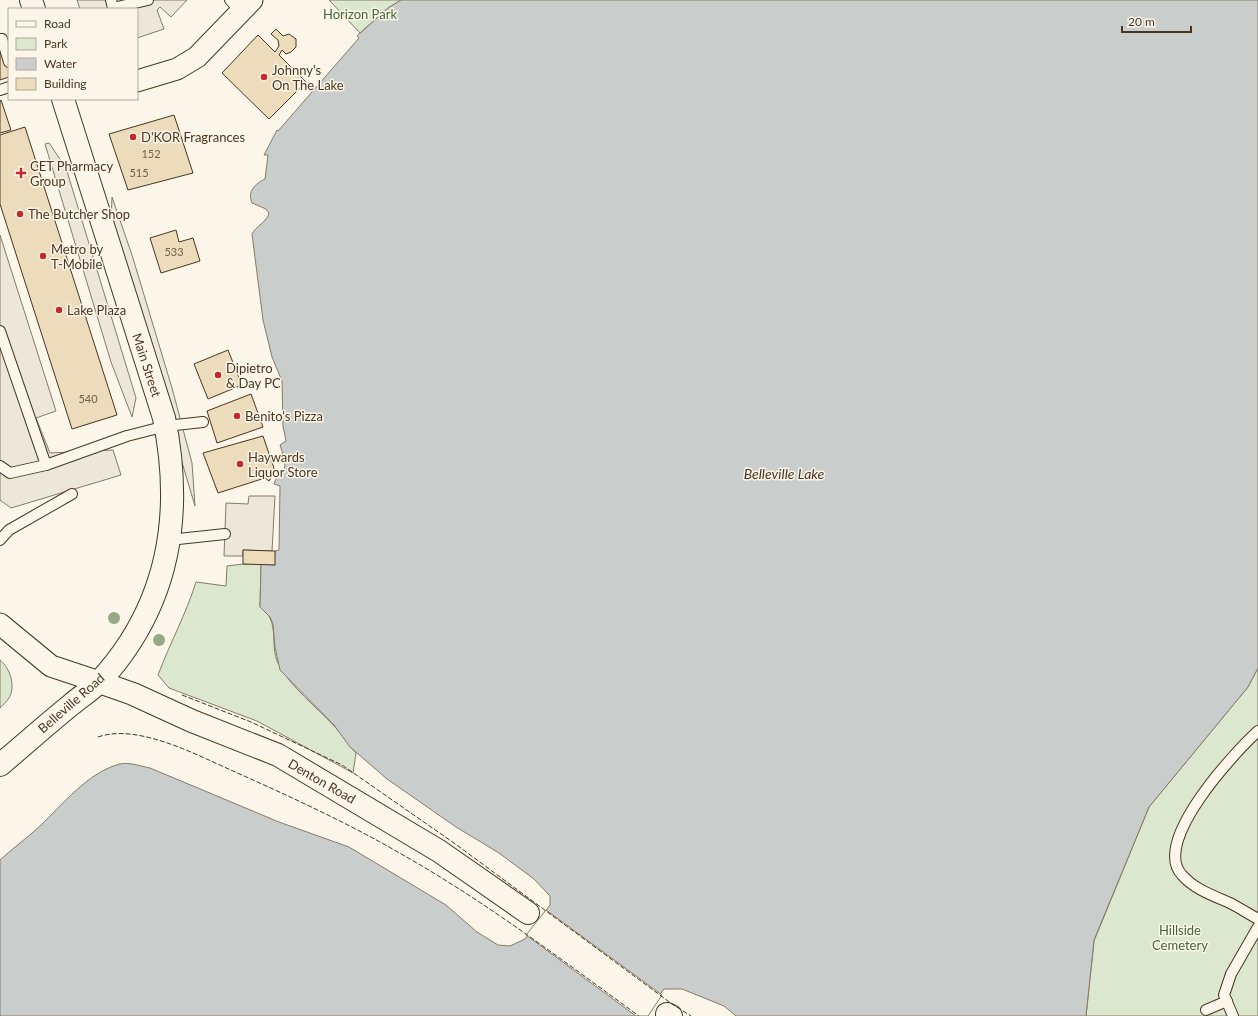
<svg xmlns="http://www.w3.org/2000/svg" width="1258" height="1016" font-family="Lato,sans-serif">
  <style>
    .green { fill: #dce7d0; stroke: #887966 }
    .parking { fill: #ede7d9; stroke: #887966 }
    .water { fill: #c9cecd; stroke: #887966 }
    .pier { fill: #fbf6e9; stroke: #887966 }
    .building { fill: #ecdcbc; stroke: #4a3520 }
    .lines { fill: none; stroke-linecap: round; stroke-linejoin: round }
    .service-casing { stroke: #4a3520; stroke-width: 12 }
    .minor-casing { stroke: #4a3520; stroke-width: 23 }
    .tertiary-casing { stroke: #4a3520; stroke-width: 24 }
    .secondary-casing { stroke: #4a3520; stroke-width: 24 }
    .service { stroke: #fbf6e9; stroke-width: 10 }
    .minor { stroke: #fbf6e9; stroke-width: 21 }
    .tertiary { stroke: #fbf6e9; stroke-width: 22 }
    .secondary { stroke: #fbf6e9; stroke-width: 22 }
    .fence { stroke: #4a3520; stroke-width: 1; stroke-dasharray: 5 2; stroke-linecap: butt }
    .tree { fill: #96a887 }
    .poi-dot { fill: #c62828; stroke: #fbf6e9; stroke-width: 1.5 }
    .labels { text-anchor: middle; stroke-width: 3; stroke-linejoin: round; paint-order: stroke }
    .number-label { font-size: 11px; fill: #725f47 }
    .park-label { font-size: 13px; fill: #436837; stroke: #fbf6e9 }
    .poi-label { font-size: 13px; fill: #4a3520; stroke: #fbf6e9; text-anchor: start }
    .street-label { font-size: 13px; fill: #4a3520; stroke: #fbf6e9 }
    .water-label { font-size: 14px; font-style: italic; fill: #4a3520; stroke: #fbf6e9 }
  </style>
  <rect width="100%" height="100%" fill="#fbf6e9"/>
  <!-- green -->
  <g class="green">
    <path d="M329,0H401L388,8L360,33Z"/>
    <path d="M243,564H261L260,607C281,621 269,644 278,663C290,687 317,707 335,727C343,735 348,745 356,753L353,773L257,721L169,688L158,675C170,643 186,614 196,582L226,586L227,566Z"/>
    <path d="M0,660C10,668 16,686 9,698C7,701 3,705 0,708Z"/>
    <path d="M1258,668V1016H1086L1094,941L1149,807L1248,687Z"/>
  </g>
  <!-- parking -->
  <g class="parking">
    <path d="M77,0H111L113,8L148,0H187L171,17L160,7L157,10L164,29L137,38V9H80Z"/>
    <path d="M49,143L66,168L136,398L132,417L111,362L45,144Z"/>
    <path d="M112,197L132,255L172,388L192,463L195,506L111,224Z"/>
    <path d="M0,235L56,411L36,418L50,453L113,450L121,475L11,508L0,500Z"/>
    <path d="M249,496H275L272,551L243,550V556H224L226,503L248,504Z"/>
  </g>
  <!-- water -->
  <path class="water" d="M401,0H1258V668L1248,687L1149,807L1094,940L1086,1016H736L724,1006L682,989H664L645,1016H0V860C13,848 27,838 40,826C62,805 88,772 120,764C130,762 140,766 150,768L279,822L349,847L446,905L477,932L498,945L510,946L525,939L550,905V896L534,879L499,853L456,827L387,779L350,747L334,725L280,670L275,647L273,624L270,617L260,607L261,564L274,565L275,551L279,550L280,486L274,484C276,477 278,476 283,471C288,466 282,452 280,445L286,441L283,426L282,381L272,357L263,320L252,234C256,226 267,222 269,213L266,209L252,203C247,191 255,184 265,179L268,155H264L277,130L278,131L359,38L357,36L388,8Z"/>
  <!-- pier -->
  <path class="pier" d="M546,910L662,995L648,1016H636L526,935Z"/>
  <!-- building -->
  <g class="building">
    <path d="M276,29L283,36L289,34L296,39V47L291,52L286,54L282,50L279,55L306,82L269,119L222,73L258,35L275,52L279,46L278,40L271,34Z"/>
    <path d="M4,50L9,65V77L0,80V52Z"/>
    <path d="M1,100L11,130L0,133V101Z"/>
    <path d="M174,115L193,173L128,190L109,134Z"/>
    <path d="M25,127L117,415L72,429L0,204V135Z"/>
    <path d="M176,230L179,242L193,238L200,261L161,273L150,238Z"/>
    <path d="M228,350L242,385L208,399L194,364Z"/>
    <path d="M251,394L263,427L217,443L207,411Z"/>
    <path d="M263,436L275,471L269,481L265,478L218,493L203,453Z"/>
    <path d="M243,550L275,551V565L243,564Z"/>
  </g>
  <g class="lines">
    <defs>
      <g id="service">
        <path d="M111,0L113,8L148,0"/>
        <path d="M230,0L241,12"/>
        <path d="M0,39H2L9,62"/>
        <path d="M0,90L9,87"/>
        <path d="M0,331L46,465L127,436L166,426L203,422"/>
        <path d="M0,466L10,473L46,465"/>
        <path d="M0,540L9,530L72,494"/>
        <path d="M169,540L225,534"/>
        <path d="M1258,731C1234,753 1151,842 1182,875C1195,890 1215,896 1232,904C1241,909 1249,914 1258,919"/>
        <path d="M1206,1010L1227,1001"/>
        <path d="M1233,1016L1224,995L1231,974L1258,927"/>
      </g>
      <g id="minor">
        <path d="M137,81L177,69L197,57L252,0"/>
        <path d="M0,624L51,666L99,682"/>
      </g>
      <g id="tertiary">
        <path d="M99,682L133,694L192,721L278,755L439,851L528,913"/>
        <path d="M667,1014L671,1016"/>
      </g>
      <g id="secondary">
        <path d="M31,0L34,9"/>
        <path d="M0,765C24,745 47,724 72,704C81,696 92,690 100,681C169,606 184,516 164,418L63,99"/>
      </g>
    </defs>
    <!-- service casing -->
    <use href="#service" class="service-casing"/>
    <!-- minor casing -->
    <use href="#minor" class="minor-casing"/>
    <!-- tertiary casing -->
    <use href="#tertiary" class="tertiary-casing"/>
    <!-- secondary casing -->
    <use href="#secondary" class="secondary-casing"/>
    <!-- service -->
    <use href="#service" class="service"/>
    <!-- minor -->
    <use href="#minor" class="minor"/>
    <!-- tertiary -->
    <use href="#tertiary" class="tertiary"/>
    <!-- secondary -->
    <use href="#secondary" class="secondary"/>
    <!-- fence -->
    <g class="fence">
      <path d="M182,695L251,722L342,765L454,843L672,1004L691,1016"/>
      <path d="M98,737C137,723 197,755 233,771C291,797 348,823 403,855C486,902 562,960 639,1016"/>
    </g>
  </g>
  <!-- trees -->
  <g class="tree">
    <circle cx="114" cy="618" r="6"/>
    <circle cx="159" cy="640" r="6"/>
  </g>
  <!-- markers -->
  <g class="poi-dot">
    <circle cx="264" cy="77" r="4"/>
    <circle cx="133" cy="137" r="4"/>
    <path d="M19 167h4v4h4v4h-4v4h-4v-4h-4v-4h4z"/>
    <circle cx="20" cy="214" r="4"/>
    <circle cx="43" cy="256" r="4"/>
    <circle cx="59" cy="310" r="4"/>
    <circle cx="218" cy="375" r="4"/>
    <circle cx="237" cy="416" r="4"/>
    <circle cx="240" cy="464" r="4"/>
  </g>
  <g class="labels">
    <!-- number labels -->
    <g class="number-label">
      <text x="151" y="158">152</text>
      <text x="139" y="177">515</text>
      <text x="174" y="256">533</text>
      <text x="88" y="403">540</text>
    </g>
    <!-- park labels -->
    <g class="park-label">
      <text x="360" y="19">Horizon Park</text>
      <text x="1180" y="935">Hillside<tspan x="1180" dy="15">Cemetery</tspan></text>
    </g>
    <!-- poi labels -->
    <g class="poi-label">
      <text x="272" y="75">Johnny's<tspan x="272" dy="15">On The Lake</tspan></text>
      <text x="141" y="142">D'KOR Fragrances</text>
      <text x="30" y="171">CET Pharmacy<tspan x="30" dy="15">Group</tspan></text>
      <text x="28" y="219">The Butcher Shop</text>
      <text x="51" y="254">Metro by<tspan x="51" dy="15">T-Mobile</tspan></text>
      <text x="67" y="315">Lake Plaza</text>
      <text x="226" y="373">Dipietro<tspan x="226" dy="15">&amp; Day PC</tspan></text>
      <text x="245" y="421">Benito's Pizza</text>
      <text x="248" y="462">Haywards<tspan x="248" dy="15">Liquor Store</tspan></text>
    </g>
    <!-- street labels -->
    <g class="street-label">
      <text transform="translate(147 365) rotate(72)" y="5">Main Street</text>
      <text transform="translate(71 703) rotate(-41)" y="5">Belleville Road</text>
      <text transform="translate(322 781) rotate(30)" y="5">Denton Road</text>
    </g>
    <!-- water labels -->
    <g class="water-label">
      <text x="784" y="479">Belleville Lake</text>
    </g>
  </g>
  <!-- legend -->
  <rect x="8" y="8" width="130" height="92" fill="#fbf6e9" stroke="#b4a999"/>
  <rect x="16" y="21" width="20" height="6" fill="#fbf6e9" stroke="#b4a999"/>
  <text x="44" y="28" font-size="12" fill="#4a3520">Road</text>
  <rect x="16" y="38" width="20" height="12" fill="#dce7d0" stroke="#b4a999"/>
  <text x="44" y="48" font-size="12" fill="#4a3520">Park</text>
  <rect x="16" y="58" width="20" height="12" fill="#c9cecd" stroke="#b4a999"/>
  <text x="44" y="68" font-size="12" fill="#4a3520">Water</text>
  <rect x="16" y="78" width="20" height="12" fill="#ecdcbc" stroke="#b4a999"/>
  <text x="44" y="88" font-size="12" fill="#4a3520">Building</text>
  <!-- scale -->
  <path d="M1122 26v6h69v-6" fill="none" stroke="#4a3520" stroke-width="2"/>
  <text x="1128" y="26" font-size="12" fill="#4a3520" stroke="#fbf6e9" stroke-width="3" paint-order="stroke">20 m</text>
</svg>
